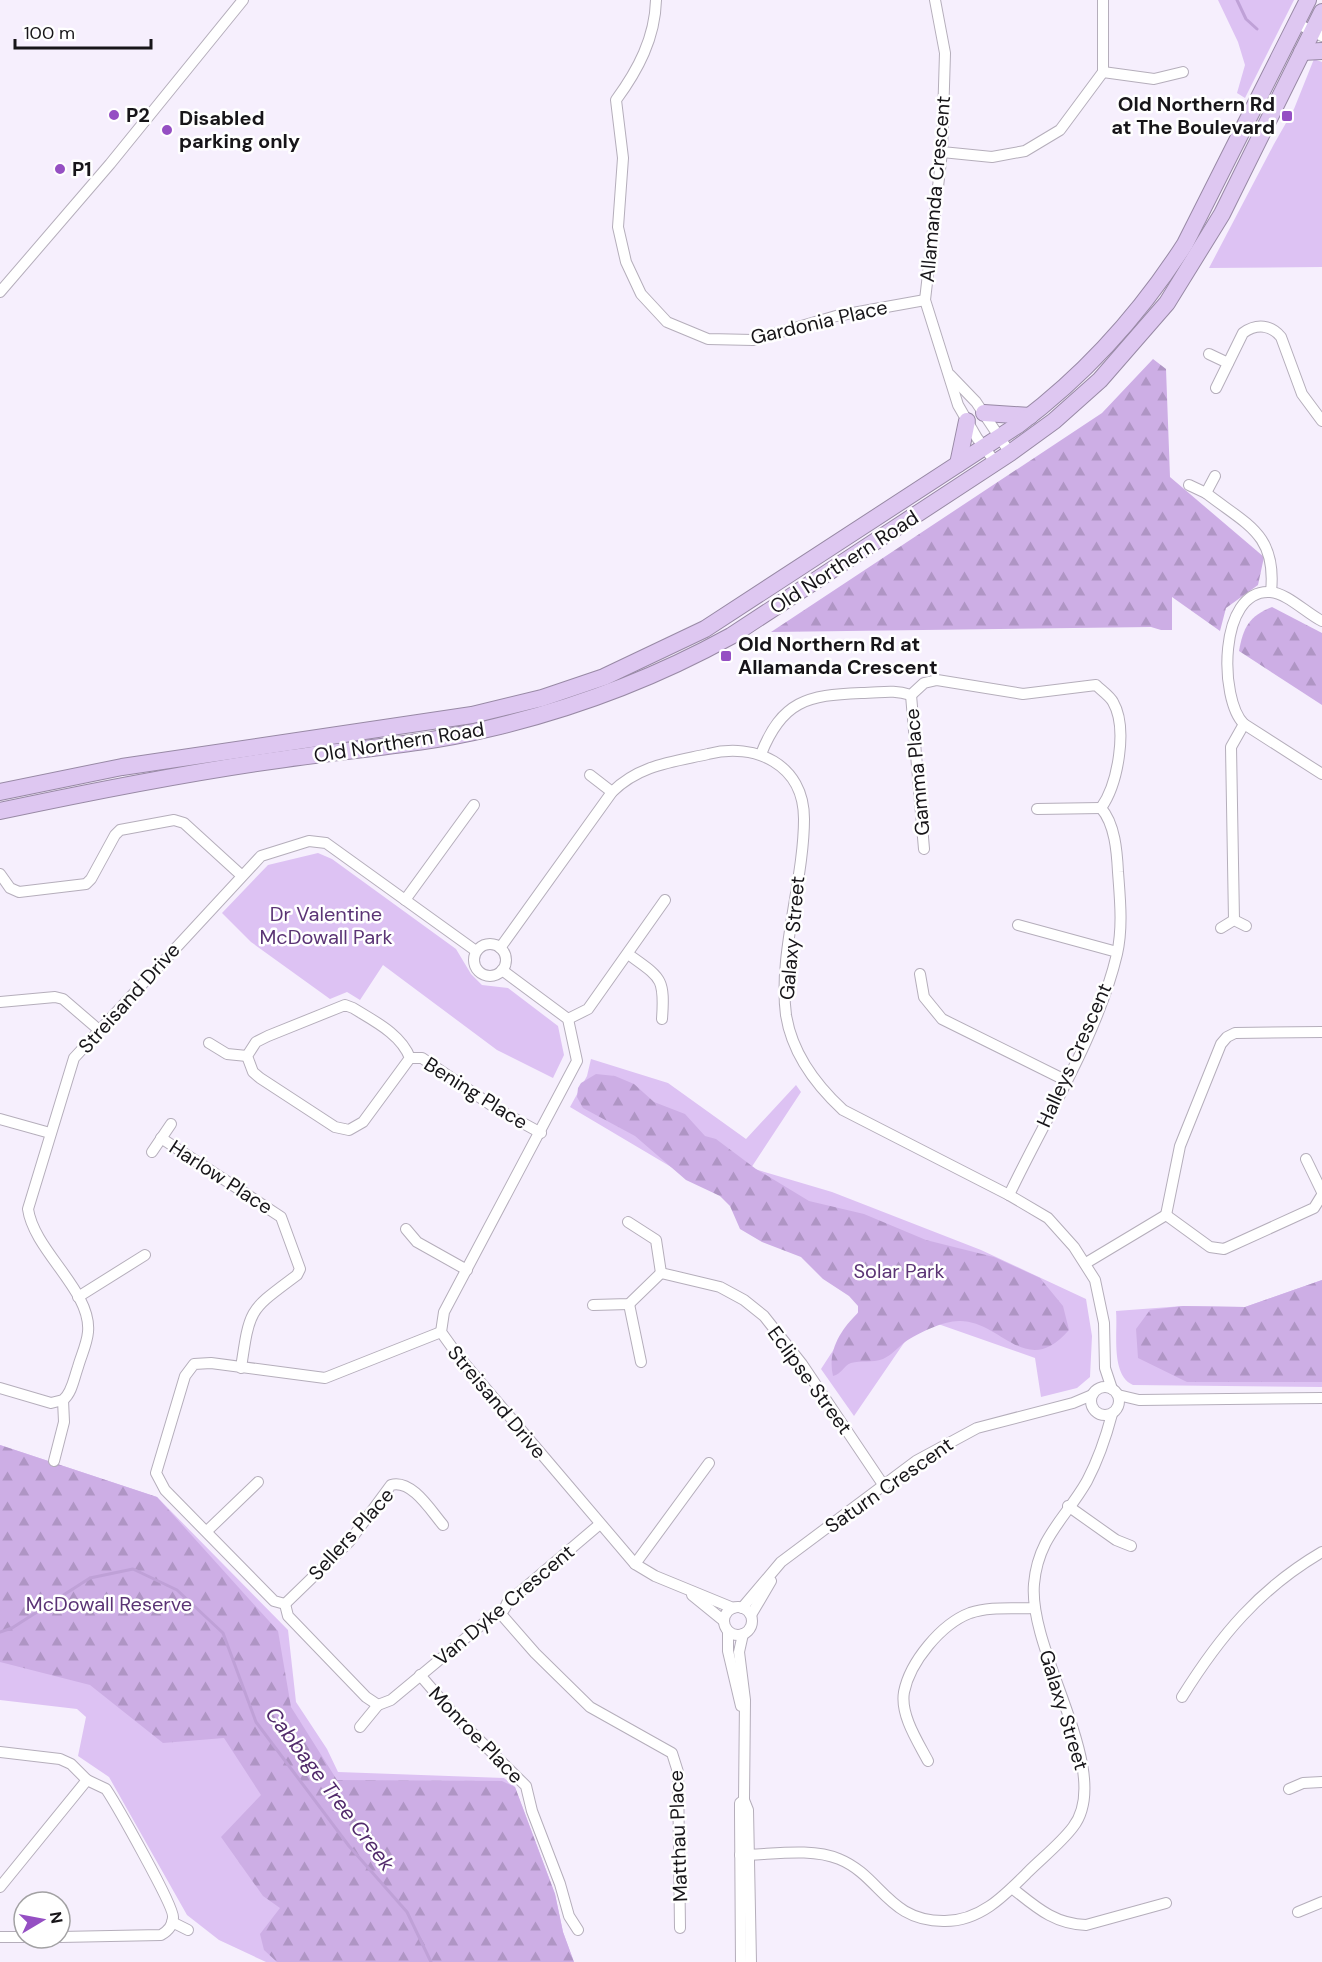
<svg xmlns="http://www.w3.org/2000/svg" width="1322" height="1962" font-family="'DM Sans',sans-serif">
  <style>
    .green { fill: #ddc2f3 }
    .forest { fill: url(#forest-firs) }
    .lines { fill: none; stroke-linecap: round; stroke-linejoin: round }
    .stream { stroke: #bfa1d7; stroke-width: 3 }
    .minor-casing { stroke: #b5aebb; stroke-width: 12 }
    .highway-casing { stroke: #9889a5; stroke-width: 18 }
    .minor { stroke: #fff; stroke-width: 10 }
    .highway { stroke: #dec7f1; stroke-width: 16 }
    .poi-dot { fill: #954fc3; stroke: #fff; stroke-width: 2 }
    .labels { text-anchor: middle; stroke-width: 5; stroke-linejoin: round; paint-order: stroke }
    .poi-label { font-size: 20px; font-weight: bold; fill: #171519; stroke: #fff; text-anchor: start }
    .street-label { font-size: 20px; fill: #171519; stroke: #fff }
    .park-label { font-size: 20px; fill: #5b3475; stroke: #fff }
    .water-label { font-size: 21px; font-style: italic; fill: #522b6c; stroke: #fff }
  </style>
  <defs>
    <pattern id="forest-firs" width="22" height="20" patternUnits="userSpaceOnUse" patternTransform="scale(1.5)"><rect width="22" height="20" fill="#cdaee5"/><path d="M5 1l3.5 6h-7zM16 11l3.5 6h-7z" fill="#af95c4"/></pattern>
  </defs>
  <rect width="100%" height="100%" fill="#f6effd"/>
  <!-- green -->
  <g class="green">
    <path d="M1218,0H1294L1245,98L1237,93L1245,65L1238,42Z"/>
    <path d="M1314,59L1322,62V267L1209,268L1274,144L1294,109Z"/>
    <path d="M318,853L332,859L456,949L471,974L482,985L508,988L558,1026L564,1055L553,1078L497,1050L383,965L360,1000L347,992L330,999L251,942L222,913L268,865Z"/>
    <path d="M591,1059L668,1083L746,1139L796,1085L801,1092L751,1168L832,1192L981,1250L1086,1299L1092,1336L1090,1377L1077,1388L1041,1397L1035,1358L921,1318L854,1416L821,1369L862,1306L806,1252L742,1209L570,1107L587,1076Z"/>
    <path d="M1322,1280V1387L1133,1385C1110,1375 1118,1332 1116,1311L1183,1306L1245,1307Z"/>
    <path d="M0,1445L157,1497L288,1630L296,1702L327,1749L338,1772L504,1778L515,1787L555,1894L563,1932L574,1962H266L219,1940L187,1915L109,1777L78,1756L86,1717L77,1709L0,1700Z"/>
  </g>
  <!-- forest -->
  <g class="forest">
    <path d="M1153,359L1166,369L1170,477L1264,557L1258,585L1226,608L1220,631L1172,597V630H1161L1151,627L771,632L1102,413Z"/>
    <path d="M1272,607L1322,633V705L1239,651C1243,628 1249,616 1272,607Z"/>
    <path d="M596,1074L615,1076L634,1084L654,1102L685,1114L705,1136L716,1139L756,1169L809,1201L864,1214L926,1240L994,1257L1040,1278L1063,1306L1069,1330C1026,1380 1001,1320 959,1321C943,1321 918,1333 905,1342C897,1348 892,1355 883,1359C872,1363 861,1360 851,1363C843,1366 842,1374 833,1376C827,1351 841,1329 858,1313V1306L849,1296L823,1279L801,1257L762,1242L740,1229L730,1206L720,1196L686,1180L635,1136L583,1108L577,1097L578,1088L581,1083Z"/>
    <path d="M1322,1280V1382H1187L1138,1358L1136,1329L1150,1310L1183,1306L1245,1307Z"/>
    <path d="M0,1445L157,1497L278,1631L291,1707L337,1780L502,1781L515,1787L555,1894L563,1932L574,1962H277L264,1950L260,1934L280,1908L263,1896L221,1837L261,1795L224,1738L163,1743L90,1685L0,1662Z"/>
  </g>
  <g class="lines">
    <!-- stream -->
    <g class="stream">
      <path d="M1237,0L1246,19L1257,29"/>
      <path d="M0,1632L12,1628L90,1578L133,1569L177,1590L223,1633L256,1722L349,1846L407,1912L431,1962"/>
    </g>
    <defs>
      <g id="minor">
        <path d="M656,0C655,38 638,70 616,100L623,158L618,227L626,262L641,294L667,322L708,339L753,340L836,316L925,300"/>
        <path d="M935,0L945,53L942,152L925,300L958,405L977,438L996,463"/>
        <path d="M1296,23L1322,36"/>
        <path d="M1103,72L1154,79L1183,72"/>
        <path d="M942,152L992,157L1025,151L1060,130L1103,72V0"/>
        <path d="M0,292L110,164L243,0"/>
        <path d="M1209,354L1228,363"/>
        <path d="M950,375L976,402L1010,453"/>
        <path d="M1216,388L1243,333C1257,323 1271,325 1281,337L1302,394L1322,421"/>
        <path d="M1189,485L1206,493L1215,476"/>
        <path d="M1206,493C1247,525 1277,534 1271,592"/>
        <path d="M1322,621C1306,613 1287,593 1270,592C1218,589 1219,700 1244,724L1322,774"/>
        <path d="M911,695L924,849"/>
        <path d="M761,754C782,701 807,695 861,693C882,693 891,689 911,695L924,683L937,680L1023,694L1096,685C1101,690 1110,696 1113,702C1128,728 1118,784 1101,808C1115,824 1117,852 1118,872C1120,899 1123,927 1117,954C1098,1035 1045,1119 1009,1195"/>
        <path d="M590,775L612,792"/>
        <path d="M1037,809L1101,808"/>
        <path d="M0,874L10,888L19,892L86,884L91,879L115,835L120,830L174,820L184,823L241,875"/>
        <path d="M405,900L474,805"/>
        <path d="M1234,920L1231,747L1244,724"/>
        <path d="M1018,925L1117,952"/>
        <path d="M1221,928L1234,920L1246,926"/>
        <circle cx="490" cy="960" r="16"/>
        <path d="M500,948L612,792C639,765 672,762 708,754C755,742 804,764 804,819C804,880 778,955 786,1015C792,1053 816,1085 843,1110L1009,1195L1048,1218L1074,1247L1095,1280L1104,1323L1105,1368L1112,1389"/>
        <path d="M628,954C661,978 665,977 662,1019"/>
        <path d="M502,970L568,1019L577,1061L444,1312L441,1332L459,1357L635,1564L655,1576L733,1608"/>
        <path d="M920,974L924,997L942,1019L1065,1080"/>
        <path d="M0,1002L55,997L63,999L99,1030"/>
        <path d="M568,1019L588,1009L665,900"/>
        <path d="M209,1043L227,1054L247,1056"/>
        <path d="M410,1058L363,1122L349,1130L335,1127L260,1078L253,1072L247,1056L256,1042L268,1036L345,1005L353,1008C374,1021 401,1034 410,1058H422L497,1109L541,1133"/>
        <path d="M0,1119L50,1133"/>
        <path d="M161,1138L281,1217L300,1269L297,1275C249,1311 250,1307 241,1368"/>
        <path d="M152,1152L171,1124"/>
        <path d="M1306,1159L1322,1192"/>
        <path d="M1166,1215L1180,1146L1221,1044L1227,1037L1235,1033L1322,1032"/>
        <path d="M1166,1215L1210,1247L1224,1249L1314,1208L1322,1195"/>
        <path d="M628,1222L656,1240L661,1273"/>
        <path d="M406,1229L417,1242L467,1270"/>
        <path d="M1086,1263L1166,1215"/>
        <path d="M661,1273L720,1287L744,1300L764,1316L802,1364L884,1486"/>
        <path d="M78,1297L145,1255"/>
        <path d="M629,1304L641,1362"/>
        <path d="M593,1305L629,1304L661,1273"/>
        <path d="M441,1332L325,1378L211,1363L194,1364L185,1376L156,1473L165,1490L274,1601L285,1604L288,1616L366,1697L378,1705L391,1700L491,1617C499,1616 505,1611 507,1603L600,1524"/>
        <circle cx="1105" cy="1401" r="14"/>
        <path d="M0,1388L51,1403L63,1400C72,1393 74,1378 78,1367C81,1356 87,1344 88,1332C92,1291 34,1251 28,1209L74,1058L261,856L309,841L326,843L476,951"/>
        <path d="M1118,1395L1139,1400L1322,1398"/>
        <path d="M54,1461L64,1422L63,1400"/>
        <path d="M1068,1506L1116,1540L1131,1546"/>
        <path d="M207,1531L258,1482"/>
        <path d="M635,1564L709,1463"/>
        <path d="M692,1595L724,1621"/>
        <path d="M285,1604L349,1542L391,1485C412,1479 431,1511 443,1525"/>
        <circle cx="738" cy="1621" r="14"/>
        <path d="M742,1608L781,1562L916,1461L977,1428L1073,1403L1092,1395"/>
        <path d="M500,1613L535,1653L590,1707L672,1753L678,1772L680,1928"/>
        <path d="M751,1615L771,1581"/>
        <path d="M728,1631V1651L741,1706"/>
        <path d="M743,1634L739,1652L745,1700L744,1800L748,1810L751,1962"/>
        <path d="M420,1675L457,1718L526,1786L532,1811L560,1884L569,1916L578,1930"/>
        <path d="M1182,1697C1220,1636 1259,1589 1322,1552"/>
        <path d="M360,1727L378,1705"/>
        <path d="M0,1752L60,1759L71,1764L87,1780"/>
        <path d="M928,1761C918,1742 900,1715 904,1692C910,1662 941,1624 970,1613C990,1606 1013,1609 1034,1608"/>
        <path d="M1289,1789L1303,1783L1322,1782"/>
        <path d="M740,1855C770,1855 810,1847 839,1859C881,1876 888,1922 945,1921C980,1921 1004,1896 1028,1872C1042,1858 1061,1843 1073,1827C1115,1773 1028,1653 1034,1584C1038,1537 1066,1518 1087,1481C1098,1460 1106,1437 1112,1414"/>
        <path d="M0,1887L87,1780L106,1789C116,1804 174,1906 173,1917C173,1925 168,1931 161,1935L60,1937"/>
        <path d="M1012,1888C1036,1907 1054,1924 1086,1925L1166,1903"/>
        <path d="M1298,1912L1322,1902"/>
        <path d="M172,1922L188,1930"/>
        <path d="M0,1937H24"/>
        <path d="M741,1962L740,1814V1803L744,1800"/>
      </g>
      <g id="highway">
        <path d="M1302,52L1322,51"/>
        <path d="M984,413L1030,416"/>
        <path d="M958,464L967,421"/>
        <path d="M0,792L122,767L472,715L542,698L604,677L705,629L1018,425C1085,375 1140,314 1185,244L1308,0"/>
        <path d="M0,811C94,791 189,772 285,759C352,749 421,745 487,729C573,709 653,679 731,636L1010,453L1054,421L1100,380L1167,303L1222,214L1322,12"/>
      </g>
    </defs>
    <!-- minor casing -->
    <use href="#minor" class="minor-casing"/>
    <!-- highway casing -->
    <use href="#highway" class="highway-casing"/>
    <!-- minor -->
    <use href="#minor" class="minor"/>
    <!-- highway -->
    <use href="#highway" class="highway"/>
  </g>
  <!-- markers -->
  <g class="poi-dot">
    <circle cx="114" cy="115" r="6"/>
    <rect x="1281" y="110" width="12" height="12" rx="3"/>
    <circle cx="167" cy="130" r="6"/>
    <circle cx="60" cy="169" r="6"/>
    <rect x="720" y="650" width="12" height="12" rx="3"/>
  </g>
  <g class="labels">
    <!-- poi labels -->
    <g class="poi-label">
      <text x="1275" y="111" text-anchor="end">Old Northern Rd<tspan x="1275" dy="23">at The Boulevard</tspan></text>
      <text x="126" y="122">P2</text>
      <text x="179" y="125">Disabled<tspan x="179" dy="23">parking only</tspan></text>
      <text x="72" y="176">P1</text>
      <text x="738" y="651">Old Northern Rd at<tspan x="738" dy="23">Allamanda Crescent</tspan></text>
    </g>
    <!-- street labels -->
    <g class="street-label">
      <text transform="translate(935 189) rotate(-85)" y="7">Allamanda Crescent</text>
      <text transform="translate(819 322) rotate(-13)" y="7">Gardonia Place</text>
      <text transform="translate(844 562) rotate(-33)" y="7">Old Northern Road</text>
      <text transform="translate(399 742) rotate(-9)" y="7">Old Northern Road</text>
      <text transform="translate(917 772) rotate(-95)" y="7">Gamma Place</text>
      <text transform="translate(792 938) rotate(-85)" y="7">Galaxy Street</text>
      <text transform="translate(129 998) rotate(-48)" y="7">Streisand Drive</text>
      <text transform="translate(1074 1055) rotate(-66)" y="7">Halleys Crescent</text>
      <text transform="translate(476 1093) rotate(32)" y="7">Bening Place</text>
      <text transform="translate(221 1177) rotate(33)" y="7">Harlow Place</text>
      <text transform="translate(810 1380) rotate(54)" y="7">Eclipse Street</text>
      <text transform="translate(497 1402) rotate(50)" y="7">Streisand Drive</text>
      <text transform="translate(889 1485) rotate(-35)" y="7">Saturn Crescent</text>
      <text transform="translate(351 1534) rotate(-48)" y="7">Sellers Place</text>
      <text transform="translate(504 1605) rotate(-40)" y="7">Van Dyke Crescent</text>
      <text transform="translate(1064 1710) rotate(73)" y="7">Galaxy Street</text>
      <text transform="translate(476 1735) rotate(46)" y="7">Monroe Place</text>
      <text transform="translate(678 1836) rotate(-92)" y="7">Matthau Place</text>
    </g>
    <!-- park labels -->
    <g class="park-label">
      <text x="326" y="921">Dr Valentine<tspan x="326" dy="23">McDowall Park</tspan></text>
      <text x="899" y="1278">Solar Park</text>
      <text x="109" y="1611">McDowall Reserve</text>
    </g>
    <!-- water labels -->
    <g class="water-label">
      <text transform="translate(330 1789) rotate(53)" y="7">Cabbage Tree Creek</text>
    </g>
  </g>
  <!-- north arrow -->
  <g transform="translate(42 1920) rotate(80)"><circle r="28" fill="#ffffff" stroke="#a2a1a3" stroke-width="1.5"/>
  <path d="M0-4.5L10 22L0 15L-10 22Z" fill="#954fc3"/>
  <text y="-9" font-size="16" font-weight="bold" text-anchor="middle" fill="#171519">N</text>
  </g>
  <!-- scale -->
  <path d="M15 39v9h136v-9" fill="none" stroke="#171519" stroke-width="3"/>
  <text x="24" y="39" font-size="18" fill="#171519" stroke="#ffffff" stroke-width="4.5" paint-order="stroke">100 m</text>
</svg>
